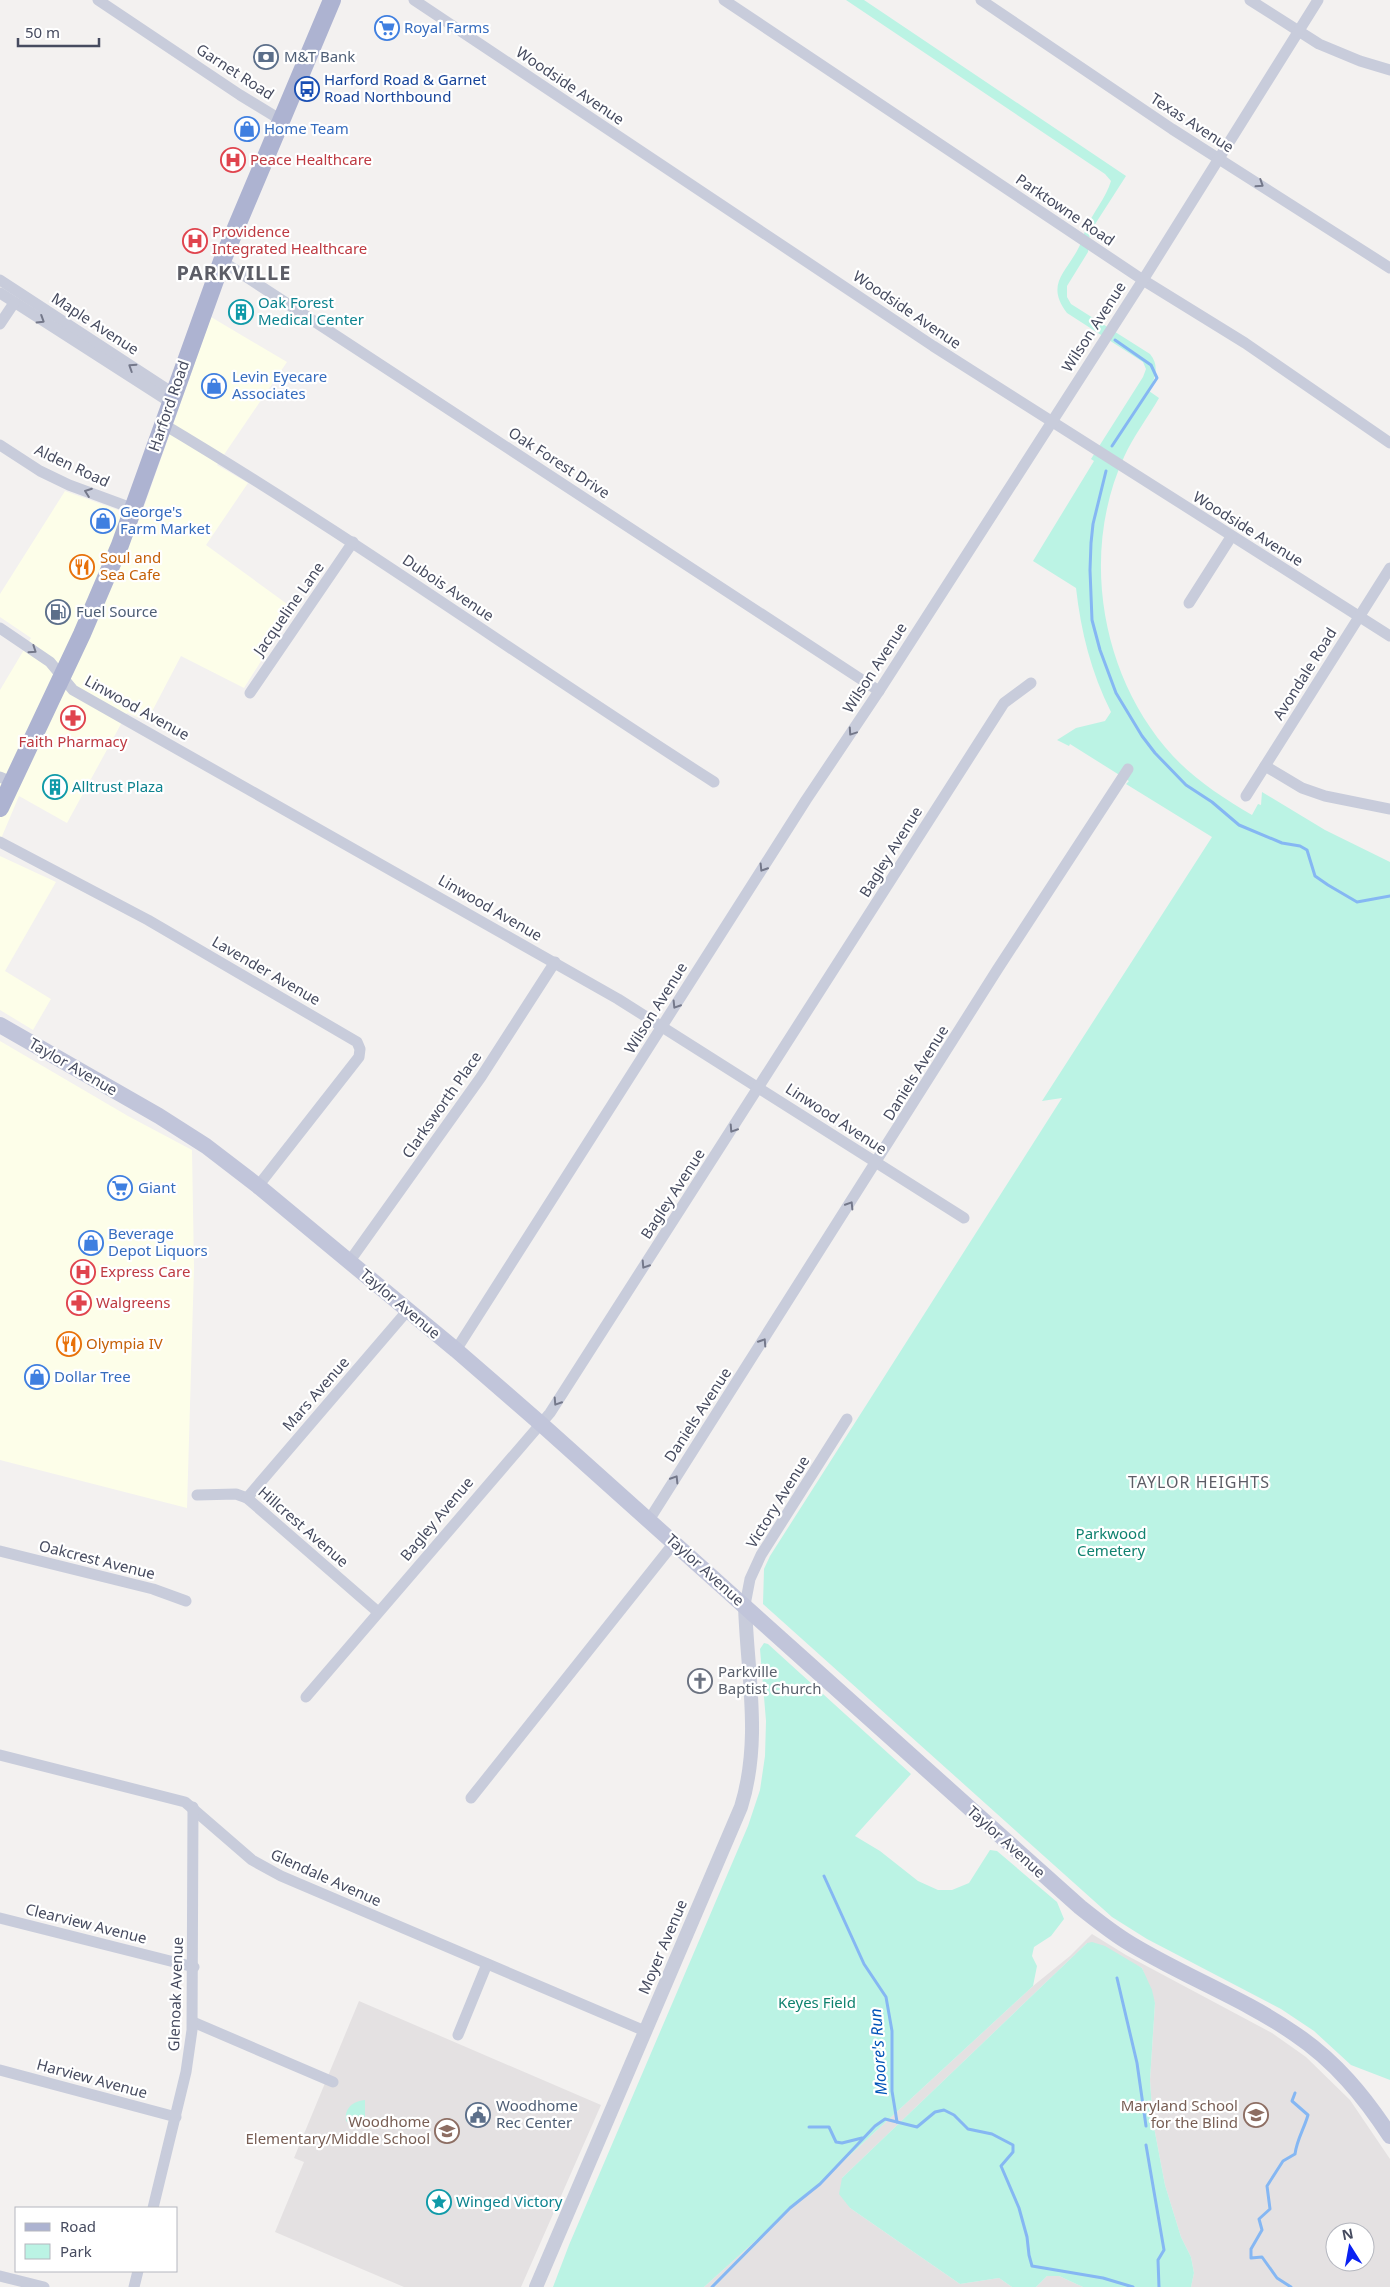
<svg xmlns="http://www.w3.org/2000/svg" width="1390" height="2287" font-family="'Noto Sans',sans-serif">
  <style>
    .commercial { fill: #fdfee9 }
    .education { fill: #e4e1e2; fill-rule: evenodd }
    .green { fill: #bbf3e4 }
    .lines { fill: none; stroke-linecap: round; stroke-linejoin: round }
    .stream { stroke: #85b7f3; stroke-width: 3 }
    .minor { stroke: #c8ccdb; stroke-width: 11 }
    .tertiary { stroke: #c8ccdb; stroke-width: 14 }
    .secondary { stroke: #c1c5da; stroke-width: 16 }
    .primary { stroke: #adb3d1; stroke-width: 18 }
    .oneway { stroke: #74788a }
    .labels { text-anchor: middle; stroke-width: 4.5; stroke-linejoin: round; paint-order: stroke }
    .shop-label { font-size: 15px; fill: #366cbe; stroke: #fff; text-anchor: start }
    .service-label { font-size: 15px; fill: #4e5e75; stroke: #fff; text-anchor: start }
    .street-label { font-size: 15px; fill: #464b5f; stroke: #fff }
    .transit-label { font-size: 15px; fill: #164399; stroke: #fff; text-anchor: start }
    .health-label { font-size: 15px; fill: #be3a42; stroke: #fff; text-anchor: start }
    .culture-label { font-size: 15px; fill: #0d838f; stroke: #fff; text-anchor: start }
    .food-label { font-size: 15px; fill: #c56008; stroke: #fff; text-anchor: start }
    .park-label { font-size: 15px; fill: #10826f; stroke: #fff }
    .worship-label { font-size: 15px; fill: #5b616d; stroke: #fff; text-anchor: start }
    .education-label { font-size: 15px; fill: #785e54; stroke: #fff; text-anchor: end }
    .neighbourhood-label { font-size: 16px; letter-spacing: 1px; fill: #5c5d66; stroke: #fff }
    .water-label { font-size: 16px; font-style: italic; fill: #0153b8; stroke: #fff }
    .district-label { font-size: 20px; font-weight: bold; letter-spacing: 1px; fill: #5c5d66; stroke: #fff }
  </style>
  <rect width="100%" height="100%" fill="#f3f1f0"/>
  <!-- commercial -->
  <g class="commercial">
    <path d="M211,317L287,362L217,465L248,483L206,545L294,609L244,688L181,656L147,721L127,713L67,823L19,796L0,841V690L31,638L0,617V594L65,491L140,518Z"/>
    <path d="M0,856L56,882L5,971L51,999L33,1030L0,1010Z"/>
    <path d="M0,1041L128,1116L192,1150L194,1268L187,1508L0,1460Z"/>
  </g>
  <!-- education -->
  <g class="education">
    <path d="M1092,1934L1126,1955L1272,2033L1306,2057L1350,2100L1390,2159V2287H1191L1194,2273L1191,2257L1181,2237L1165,2185L1153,2122L1150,2080L1155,2003L1142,1968L1087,1943L842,2178L850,2208L960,2284L999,2278L1012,2287H704L823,2180L1033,1986L1070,1956ZM1335,2232H1365V2262H1335Z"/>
    <path d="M359,2001L601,2105L521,2287H404L275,2232L304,2162L294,2158Z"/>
    <path d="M1047,2276H1059L1083,2287H1036Z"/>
  </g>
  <!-- green -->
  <g class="green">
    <path d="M846,0H864L1126,176L1090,232L1088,252L1067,286V297L1071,304L1150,354C1160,366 1155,378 1149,391L1159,398C1148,417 1133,437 1124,457C1081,551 1100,669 1165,747C1189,776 1220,796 1252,815L1258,804L1261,805L1262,792L1325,830L1390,862V2080L1351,2065L1314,2031L1281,2009L1147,1939L1112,1917L763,1604L764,1569L770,1556L1062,1098L1042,1101L1212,837L1126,784L1129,781L1070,744L1069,746L1057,740L1076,728L1105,721L1111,712C1091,672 1081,632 1076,588L1033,561L1094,461L1091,459L1143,377L1146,369L1143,362L1067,313C1045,284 1066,273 1079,247C1082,242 1083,235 1086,229C1093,212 1106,198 1111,181L1105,174Z"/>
    <path d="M764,1643L768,1644L911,1774L855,1836L880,1851L918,1881L938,1890H952L969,1883L990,1850L997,1851L1057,1902L1064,1919L1051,1936L1034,1947L1032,1956L1037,1966L1033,1986L823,2180L704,2287H553L569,2245L748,1826L760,1790L765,1756L766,1721L760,1649Z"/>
    <path d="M1092,1942L1105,1946L1142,1968L1152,1990L1155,2003L1150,2080L1153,2122L1165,2185L1181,2237L1191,2257L1194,2273L1191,2287H1083L1059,2276H1047L1036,2287H1012L999,2278L960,2284L850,2208L839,2194L842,2178L1087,1943Z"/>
    <path d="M365,2100V2125L353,2126L346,2121C344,2108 353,2101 365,2100Z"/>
  </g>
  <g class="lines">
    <!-- stream -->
    <g class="stream">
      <path d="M1112,446L1157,378L1151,365L1115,340"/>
      <path d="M1106,471L1093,524L1091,543L1090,570L1092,620L1100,650L1116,693L1142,736L1155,753L1186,785L1212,802L1239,825L1282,843L1300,846L1307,850L1315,876L1328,885L1357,902L1390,896"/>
      <path d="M824,1876L864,1964L886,1997L892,2031V2091L897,2122"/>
      <path d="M1117,1978L1137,2063L1146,2126"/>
      <path d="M809,2127H829L836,2142L842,2143L862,2138"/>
      <path d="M1146,2145L1164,2250L1158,2260L1159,2287"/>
      <path d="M712,2287L790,2208L820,2184L875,2126L885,2119L917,2127L935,2112L944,2110L954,2115L968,2129L992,2134L1013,2145V2152L1001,2166L1019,2208L1027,2237L1029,2255L1032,2266L1103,2278L1133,2287"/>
      <path d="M1291,2287L1277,2278L1262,2257L1251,2258V2249L1262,2230L1259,2219L1270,2209L1267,2186L1283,2161L1295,2154C1297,2139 1304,2129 1308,2115L1292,2101L1295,2093"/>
    </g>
    <!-- minor -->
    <g class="minor">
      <path d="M98,0L240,95L281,120"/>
      <path d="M414,0L933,346L1390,636"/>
      <path d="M724,0L1143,280L1245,343L1390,443"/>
      <path d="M981,0L1172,129L1390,268"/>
      <path d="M1250,0L1319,44L1360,61L1390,70"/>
      <path d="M222,261L879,691"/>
      <path d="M0,280L173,393"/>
      <path d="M0,293L170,402"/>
      <path d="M0,324L14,303"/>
      <path d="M163,424C351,536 529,664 714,782"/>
      <path d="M0,445L40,471L69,485L134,509"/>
      <path d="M1189,603L1231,537"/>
      <path d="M0,628L50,662L73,690L618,999L964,1218"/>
      <path d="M250,693L353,542"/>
      <path d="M1265,766L1302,788L1325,796L1390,809"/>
      <path d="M0,777L12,782"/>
      <path d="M1246,796L1390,568"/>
      <path d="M0,842L148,920L357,1042L360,1049L359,1057L258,1186"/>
      <path d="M349,1262L481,1077L555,962"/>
      <path d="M456,1350L806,800L879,691L1143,280L1318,0"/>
      <path d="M197,1495L236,1494L247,1498L378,1612"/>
      <path d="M247,1498L408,1310"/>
      <path d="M649,1520L997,970L1128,769"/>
      <path d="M0,1551L153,1589L186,1601"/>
      <path d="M745,1605L750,1579L761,1555L847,1419"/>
      <path d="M306,1697L550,1413L1004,703L1031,683"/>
      <path d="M0,1755L185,1802L252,1860L281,1876L645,2031"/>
      <path d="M471,1798L674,1543"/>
      <path d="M0,1918L194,1967"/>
      <path d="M193,2022L333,2082"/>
      <path d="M458,2035L487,1964"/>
      <path d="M0,2070L176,2117"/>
      <path d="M153,2208L186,2072L192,2030L193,1807"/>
      <path d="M0,2276L44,2287"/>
      <path d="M134,2287L138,2271"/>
    </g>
    <!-- tertiary -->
    <path class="tertiary" d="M536,2287L741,1807C762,1740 747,1673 745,1605"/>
    <!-- secondary -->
    <path class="secondary" d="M0,1025L159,1116L206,1146L258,1186L456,1350L540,1423L1080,1907C1095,1919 1110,1931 1126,1941C1180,1975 1242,1997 1295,2034C1335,2061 1364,2096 1390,2136"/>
    <!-- primary -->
    <path class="primary" d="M0,808L82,634L120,545L222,261L332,0"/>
  </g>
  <!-- one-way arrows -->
  <defs><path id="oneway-chevron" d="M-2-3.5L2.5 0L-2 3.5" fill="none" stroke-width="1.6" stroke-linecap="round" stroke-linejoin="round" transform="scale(1.25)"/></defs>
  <g class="oneway">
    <use href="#oneway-chevron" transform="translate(1260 184) rotate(33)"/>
    <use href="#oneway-chevron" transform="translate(41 320) rotate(32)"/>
    <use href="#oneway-chevron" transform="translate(132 367) rotate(-147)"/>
    <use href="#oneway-chevron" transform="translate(88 492) rotate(-160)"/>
    <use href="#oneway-chevron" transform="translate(33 650) rotate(34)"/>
    <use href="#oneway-chevron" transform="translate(852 732) rotate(124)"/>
    <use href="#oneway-chevron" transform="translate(763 868) rotate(122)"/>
    <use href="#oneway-chevron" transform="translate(676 1005) rotate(122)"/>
    <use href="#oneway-chevron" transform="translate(733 1129) rotate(123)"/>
    <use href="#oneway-chevron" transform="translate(850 1205) rotate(-58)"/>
    <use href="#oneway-chevron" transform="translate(645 1265) rotate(123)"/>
    <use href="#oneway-chevron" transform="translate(763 1342) rotate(-57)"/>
    <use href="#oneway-chevron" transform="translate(557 1402) rotate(123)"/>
    <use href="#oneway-chevron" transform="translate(675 1479) rotate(-58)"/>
  </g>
  <!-- icons -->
  <defs>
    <symbol id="supermarket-ring" viewBox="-11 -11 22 22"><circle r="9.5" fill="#fff" stroke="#3f7fe0" stroke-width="1.5"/><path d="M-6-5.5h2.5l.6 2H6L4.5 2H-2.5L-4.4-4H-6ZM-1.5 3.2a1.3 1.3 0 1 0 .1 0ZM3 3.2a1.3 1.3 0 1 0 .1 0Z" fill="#3f7fe0"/></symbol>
    <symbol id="bank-ring" viewBox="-11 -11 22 22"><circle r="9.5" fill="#fff" stroke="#5c6f8a" stroke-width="1.5"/><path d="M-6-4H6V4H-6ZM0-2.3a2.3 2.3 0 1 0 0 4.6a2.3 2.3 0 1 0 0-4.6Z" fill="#5c6f8a"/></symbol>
    <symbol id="bus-ring" viewBox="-11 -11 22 22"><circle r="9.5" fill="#fff" stroke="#1a4fb4" stroke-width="1.5"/><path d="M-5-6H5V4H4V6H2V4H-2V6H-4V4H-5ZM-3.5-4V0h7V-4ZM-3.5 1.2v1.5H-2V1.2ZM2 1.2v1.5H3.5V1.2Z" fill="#1a4fb4"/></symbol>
    <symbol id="shop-ring" viewBox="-11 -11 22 22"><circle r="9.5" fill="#fff" stroke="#3f7fe0" stroke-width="1.5"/><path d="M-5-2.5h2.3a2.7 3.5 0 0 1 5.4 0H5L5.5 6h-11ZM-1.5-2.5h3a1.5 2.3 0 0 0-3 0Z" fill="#3f7fe0"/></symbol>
    <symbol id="hospital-ring" viewBox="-11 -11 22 22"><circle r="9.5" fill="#fff" stroke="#e0444e" stroke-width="1.5"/><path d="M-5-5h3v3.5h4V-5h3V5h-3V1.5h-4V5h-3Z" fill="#e0444e"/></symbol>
    <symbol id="building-ring" viewBox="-11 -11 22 22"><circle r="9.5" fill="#fff" stroke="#0f9aa8" stroke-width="1.5"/><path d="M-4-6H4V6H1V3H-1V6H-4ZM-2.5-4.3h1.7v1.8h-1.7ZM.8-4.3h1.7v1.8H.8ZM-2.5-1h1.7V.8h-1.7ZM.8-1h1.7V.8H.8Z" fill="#0f9aa8"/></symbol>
    <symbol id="restaurant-ring" viewBox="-11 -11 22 22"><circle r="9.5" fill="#fff" stroke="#e8710a" stroke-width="1.5"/><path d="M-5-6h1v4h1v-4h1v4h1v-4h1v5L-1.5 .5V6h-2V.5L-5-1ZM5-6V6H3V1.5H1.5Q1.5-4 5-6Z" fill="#e8710a"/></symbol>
    <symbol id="fuel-ring" viewBox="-11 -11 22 22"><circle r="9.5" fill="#fff" stroke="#5c6f8a" stroke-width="1.5"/><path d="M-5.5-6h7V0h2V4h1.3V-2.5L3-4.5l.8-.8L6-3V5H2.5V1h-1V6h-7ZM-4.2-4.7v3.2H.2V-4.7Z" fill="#5c6f8a"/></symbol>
    <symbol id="pharmacy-ring" viewBox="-11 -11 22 22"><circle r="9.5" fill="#fff" stroke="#e0444e" stroke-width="1.5"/><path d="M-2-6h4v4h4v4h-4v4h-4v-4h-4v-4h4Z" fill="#e0444e"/></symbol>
    <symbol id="church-ring" viewBox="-11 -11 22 22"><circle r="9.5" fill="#fff" stroke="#6b7280" stroke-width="1.5"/><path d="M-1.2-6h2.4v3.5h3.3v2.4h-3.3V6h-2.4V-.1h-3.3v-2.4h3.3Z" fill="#6b7280"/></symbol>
    <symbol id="civic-ring" viewBox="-11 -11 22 22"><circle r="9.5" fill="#fff" stroke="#5c6f8a" stroke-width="1.5"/><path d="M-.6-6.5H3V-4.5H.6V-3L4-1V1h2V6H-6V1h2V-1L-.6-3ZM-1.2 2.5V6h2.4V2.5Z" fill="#5c6f8a"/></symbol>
    <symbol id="school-ring" viewBox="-11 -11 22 22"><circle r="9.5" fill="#fff" stroke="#8d6e63" stroke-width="1.5"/><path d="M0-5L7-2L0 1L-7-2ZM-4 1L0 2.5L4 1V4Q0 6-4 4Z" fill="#8d6e63"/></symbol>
    <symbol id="sight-ring" viewBox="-11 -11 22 22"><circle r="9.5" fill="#fff" stroke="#0f9aa8" stroke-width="1.5"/><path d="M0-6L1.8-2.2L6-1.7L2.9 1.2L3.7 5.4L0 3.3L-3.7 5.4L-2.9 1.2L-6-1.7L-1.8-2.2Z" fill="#0f9aa8"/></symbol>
  </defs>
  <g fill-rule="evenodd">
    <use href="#supermarket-ring" x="373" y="14" width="28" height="28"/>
    <use href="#bank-ring" x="252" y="43" width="28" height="28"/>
    <use href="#bus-ring" x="293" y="75" width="28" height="28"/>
    <use href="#shop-ring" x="233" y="115" width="28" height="28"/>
    <use href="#hospital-ring" x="219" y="146" width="28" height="28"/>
    <use href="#hospital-ring" x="181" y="227" width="28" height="28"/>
    <use href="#building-ring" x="227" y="298" width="28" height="28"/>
    <use href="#shop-ring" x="200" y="372" width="28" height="28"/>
    <use href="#shop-ring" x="89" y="507" width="28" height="28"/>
    <use href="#restaurant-ring" x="68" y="553" width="28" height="28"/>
    <use href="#fuel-ring" x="44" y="598" width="28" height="28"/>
    <use href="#pharmacy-ring" x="59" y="704" width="28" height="28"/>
    <use href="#building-ring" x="41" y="773" width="28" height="28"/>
    <use href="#supermarket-ring" x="106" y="1174" width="28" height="28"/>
    <use href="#shop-ring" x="77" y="1229" width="28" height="28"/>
    <use href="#hospital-ring" x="69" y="1258" width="28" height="28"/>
    <use href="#pharmacy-ring" x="65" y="1289" width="28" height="28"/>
    <use href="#restaurant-ring" x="55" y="1330" width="28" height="28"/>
    <use href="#shop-ring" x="23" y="1363" width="28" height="28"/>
    <use href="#church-ring" x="686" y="1667" width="28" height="28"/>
    <use href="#civic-ring" x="464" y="2101" width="28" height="28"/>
    <use href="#school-ring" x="1242" y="2101" width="28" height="28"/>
    <use href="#school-ring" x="433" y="2117" width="28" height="28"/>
    <use href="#sight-ring" x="425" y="2188" width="28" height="28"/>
  </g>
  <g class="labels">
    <!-- shop labels -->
    <g class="shop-label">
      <text x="404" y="33">Royal Farms</text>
      <text x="264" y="134">Home Team</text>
      <text x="232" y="382">Levin Eyecare<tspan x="232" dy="17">Associates</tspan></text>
      <text x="120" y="517">George's<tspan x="120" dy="17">Farm Market</tspan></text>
      <text x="138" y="1193">Giant</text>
      <text x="108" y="1239">Beverage<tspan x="108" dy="17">Depot Liquors</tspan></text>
      <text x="54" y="1382">Dollar Tree</text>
    </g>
    <!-- service labels -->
    <g class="service-label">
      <text x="284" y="62">M&amp;T Bank</text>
      <text x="76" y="617">Fuel Source</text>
      <text x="496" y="2111">Woodhome<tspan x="496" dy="17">Rec Center</tspan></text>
    </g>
    <!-- street labels -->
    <g class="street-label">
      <text transform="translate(235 72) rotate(33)" y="5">Garnet Road</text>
      <text transform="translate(570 86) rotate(34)" y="5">Woodside Avenue</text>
      <text transform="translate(1192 123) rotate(33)" y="5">Texas Avenue</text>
      <text transform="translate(1065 210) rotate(34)" y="5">Parktowne Road</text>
      <text transform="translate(907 310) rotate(34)" y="5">Woodside Avenue</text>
      <text transform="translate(95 324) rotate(33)" y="5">Maple Avenue</text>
      <text transform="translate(1094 327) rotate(-57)" y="5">Wilson Avenue</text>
      <text transform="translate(169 406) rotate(-71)" y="5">Harford Road</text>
      <text transform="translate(559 463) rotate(33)" y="5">Oak Forest Drive</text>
      <text transform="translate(72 466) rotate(25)" y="5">Alden Road</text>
      <text transform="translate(1248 529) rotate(32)" y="5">Woodside Avenue</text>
      <text transform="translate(448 588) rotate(34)" y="5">Dubois Avenue</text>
      <text transform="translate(289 609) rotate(-55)" y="5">Jacqueline Lane</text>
      <text transform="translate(875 668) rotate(-57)" y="5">Wilson Avenue</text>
      <text transform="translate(1305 674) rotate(-58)" y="5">Avondale Road</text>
      <text transform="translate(137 708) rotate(29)" y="5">Linwood Avenue</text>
      <text transform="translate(891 852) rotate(-58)" y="5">Bagley Avenue</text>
      <text transform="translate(490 908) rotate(30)" y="5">Linwood Avenue</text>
      <text transform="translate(266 971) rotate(30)" y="5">Lavender Avenue</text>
      <text transform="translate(656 1008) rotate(-58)" y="5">Wilson Avenue</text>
      <text transform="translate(73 1067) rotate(30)" y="5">Taylor Avenue</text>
      <text transform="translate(916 1073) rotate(-58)" y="5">Daniels Avenue</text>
      <text transform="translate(442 1105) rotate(-55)" y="5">Clarksworth Place</text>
      <text transform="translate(836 1119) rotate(33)" y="5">Linwood Avenue</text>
      <text transform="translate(673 1194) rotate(-57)" y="5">Bagley Avenue</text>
      <text transform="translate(400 1304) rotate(40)" y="5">Taylor Avenue</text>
      <text transform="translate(316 1394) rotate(-49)" y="5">Mars Avenue</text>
      <text transform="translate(698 1415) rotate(-57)" y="5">Daniels Avenue</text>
      <text transform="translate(778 1502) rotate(-58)" y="5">Victory Avenue</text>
      <text transform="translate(437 1519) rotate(-50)" y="5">Bagley Avenue</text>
      <text transform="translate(303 1527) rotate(41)" y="5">Hillcrest Avenue</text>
      <text transform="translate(97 1560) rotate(14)" y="5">Oakcrest Avenue</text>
      <text transform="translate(705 1570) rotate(42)" y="5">Taylor Avenue</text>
      <text transform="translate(1006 1842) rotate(42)" y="5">Taylor Avenue</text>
      <text transform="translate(326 1878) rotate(24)" y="5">Glendale Avenue</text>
      <text transform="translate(86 1924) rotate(14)" y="5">Clearview Avenue</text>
      <text transform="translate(663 1947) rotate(-67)" y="5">Moyer Avenue</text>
      <text transform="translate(176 1994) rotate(-88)" y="5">Glenoak Avenue</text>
      <text transform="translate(92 2079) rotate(15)" y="5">Harview Avenue</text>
    </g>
    <!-- transit labels -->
    <g class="transit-label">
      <text x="324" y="85">Harford Road &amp; Garnet<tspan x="324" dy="17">Road Northbound</tspan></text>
    </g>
    <!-- health labels -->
    <g class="health-label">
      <text x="250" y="165">Peace Healthcare</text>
      <text x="212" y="237">Providence<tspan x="212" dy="17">Integrated Healthcare</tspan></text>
      <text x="73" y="747" text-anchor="middle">Faith Pharmacy</text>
      <text x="100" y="1277">Express Care</text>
      <text x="96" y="1308">Walgreens</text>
    </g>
    <!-- culture labels -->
    <g class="culture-label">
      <text x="258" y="308">Oak Forest<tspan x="258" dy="17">Medical Center</tspan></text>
      <text x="72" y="792">Alltrust Plaza</text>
      <text x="456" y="2207">Winged Victory</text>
    </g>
    <!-- food labels -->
    <g class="food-label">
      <text x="100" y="563">Soul and<tspan x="100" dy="17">Sea Cafe</tspan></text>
      <text x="86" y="1349">Olympia IV</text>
    </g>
    <!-- park labels -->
    <g class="park-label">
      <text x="1111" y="1539">Parkwood<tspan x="1111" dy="17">Cemetery</tspan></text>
      <text x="817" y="2008">Keyes Field</text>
    </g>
    <!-- worship labels -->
    <g class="worship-label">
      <text x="718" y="1677">Parkville<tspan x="718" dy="17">Baptist Church</tspan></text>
    </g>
    <!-- education labels -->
    <g class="education-label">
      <text x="1238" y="2111">Maryland School<tspan x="1238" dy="17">for the Blind</tspan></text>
      <text x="430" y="2127">Woodhome<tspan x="430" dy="17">Elementary/Middle School</tspan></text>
    </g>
    <!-- neighbourhood labels -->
    <g class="neighbourhood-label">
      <text x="1199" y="1488">TAYLOR HEIGHTS</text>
    </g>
    <!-- water labels -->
    <g class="water-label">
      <text transform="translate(878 2052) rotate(-94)" y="6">Moore's Run</text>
    </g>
    <!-- district labels -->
    <g class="district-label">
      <text x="234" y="280">PARKVILLE</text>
    </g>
  </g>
  <!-- legend -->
  <rect x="15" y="2207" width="162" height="65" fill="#ffffff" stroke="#b5b7bf"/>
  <rect x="25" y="2223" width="25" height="8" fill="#adb3d1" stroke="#b5b7bf"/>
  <text x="60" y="2232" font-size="15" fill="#464b5f">Road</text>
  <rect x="25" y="2244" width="25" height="15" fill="#bbf3e4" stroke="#b5b7bf"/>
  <text x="60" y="2257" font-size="15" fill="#464b5f">Park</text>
  <!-- north arrow -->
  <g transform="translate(1350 2247) rotate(349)"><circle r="24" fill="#ffffff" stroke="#b5b7bf"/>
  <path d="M0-4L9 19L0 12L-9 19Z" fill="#0a21f2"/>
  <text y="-8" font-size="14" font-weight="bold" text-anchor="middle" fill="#464b5f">N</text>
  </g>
  <!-- scale -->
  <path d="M18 38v8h81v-8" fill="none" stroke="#464b5f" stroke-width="2.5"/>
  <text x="25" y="38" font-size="15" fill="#464b5f" stroke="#ffffff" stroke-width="4" paint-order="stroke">50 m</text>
</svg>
